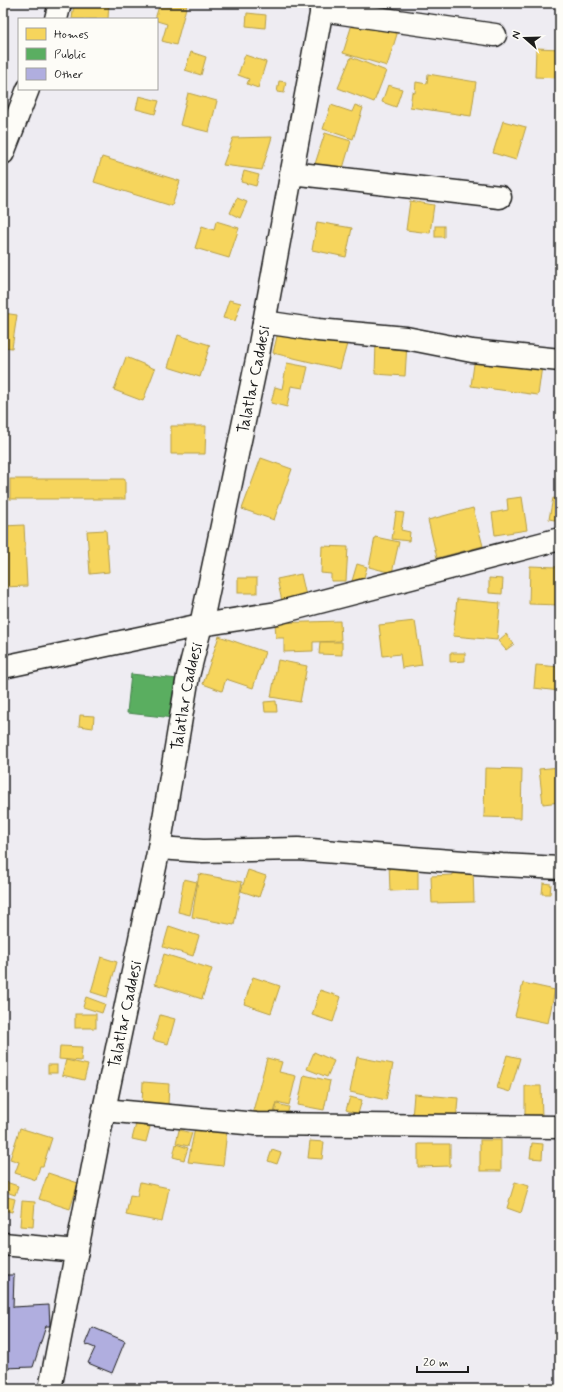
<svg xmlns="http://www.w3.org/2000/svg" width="563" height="1392" font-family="Mynerve,sans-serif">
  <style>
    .homes { fill: #f6d55c; stroke: #b59e49 }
    .public { fill: #5aae61; stroke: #47824c }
    .building { fill: #b0aedf; stroke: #1c1c1c }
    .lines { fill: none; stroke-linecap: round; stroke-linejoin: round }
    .minor-casing { stroke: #1c1c1c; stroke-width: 25 }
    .minor { stroke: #fdfcf7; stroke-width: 22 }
    .labels { text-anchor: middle; stroke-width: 4; stroke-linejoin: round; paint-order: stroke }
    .street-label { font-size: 16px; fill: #1c1c1c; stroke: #fdfcf7 }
  </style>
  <rect width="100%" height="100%" fill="#eeecf2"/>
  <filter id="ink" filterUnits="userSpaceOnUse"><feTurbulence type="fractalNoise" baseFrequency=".025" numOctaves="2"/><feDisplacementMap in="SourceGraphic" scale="8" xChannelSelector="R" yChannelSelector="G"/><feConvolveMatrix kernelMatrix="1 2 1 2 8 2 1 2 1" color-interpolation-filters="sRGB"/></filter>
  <g filter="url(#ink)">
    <!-- homes -->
    <g class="homes">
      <path d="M74,3H109L108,19H72Z"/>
      <path d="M160,3L187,4L176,45L162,41L167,24L157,21L155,19Z"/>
      <path d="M247,13L266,15L265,28L246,26Z"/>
      <path d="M354,18L398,31L387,66L343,53Z"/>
      <path d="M536,48L560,49V78L535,77Z"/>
      <path d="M191,52L206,57L201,75L185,70Z"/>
      <path d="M245,55L266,62L258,88L247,84L249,79L238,75Z"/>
      <path d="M351,57L386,71L374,102L338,88Z"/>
      <path d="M428,74L476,82L471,116L410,107L412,92L415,93L416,82L427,84Z"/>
      <path d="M279,81L286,82L284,93L277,92Z"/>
      <path d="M388,85L402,89L396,107L382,102Z"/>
      <path d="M188,93L217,101L209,132L180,125Z"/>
      <path d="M139,96L159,101L155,114L136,109Z"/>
      <path d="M331,105L352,112L355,105L363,108L353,139L323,129Z"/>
      <path d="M503,121L526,127L516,160L493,153Z"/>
      <path d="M325,133L351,141L341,175L314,167Z"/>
      <path d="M272,137L262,170L223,165L233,138Z"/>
      <path d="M102,157L180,181L172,206L94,182Z"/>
      <path d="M244,171L259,175L256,186L241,182Z"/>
      <path d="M237,198L247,202L240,218L230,213Z"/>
      <path d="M410,201L434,205L430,233L406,230Z"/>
      <path d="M216,221L239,228L229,258L195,248L202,226L214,230Z"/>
      <path d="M317,222L352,228L346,257L312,250Z"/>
      <rect x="435" y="226" width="9" height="11"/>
      <path d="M229,300L241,303L235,321L223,318Z"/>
      <path d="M3,313L17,315L12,348L3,347Z"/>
      <path d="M279,328L347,344L340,369L273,353Z"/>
      <path d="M178,335L210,345L200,377L168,367Z"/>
      <path d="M376,342L407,344L405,376L375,374Z"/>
      <path d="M126,357L155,369L143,401L114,390Z"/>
      <path d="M475,357L542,366L538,395L471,386Z"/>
      <path d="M287,363L308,367L303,388L291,386L287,407L271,403L275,387L282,389Z"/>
      <path d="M171,426H206L205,454H171Z"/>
      <path d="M261,458L292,469L274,520L242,509Z"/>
      <rect x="10" y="479" width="115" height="20"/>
      <path d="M522,497L527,530L495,535L492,513L508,510L507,499Z"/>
      <path d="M553,498L560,500V521L549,519Z"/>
      <path d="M473,508L483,546L437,558L428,520Z"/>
      <path d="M396,512L404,513L401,530L410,532L409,541L392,539Z"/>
      <path d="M24,525L27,586L3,587V526Z"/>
      <path d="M106,530L109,572L90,574L87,531Z"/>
      <path d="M375,537L399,542L392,573L369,567Z"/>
      <path d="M322,546L348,547L346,581H331V574L321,573Z"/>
      <path d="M557,557H560V605L529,604L530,566L557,567Z"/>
      <path d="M357,564L367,567L362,584L352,581Z"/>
      <path d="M301,574L306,596L282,601L277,579Z"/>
      <rect x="238" y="578" width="19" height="15"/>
      <path d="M489,578L503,579L502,594L489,593Z"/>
      <path d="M457,599L500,603L497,640L453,636Z"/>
      <path d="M340,621L341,641L313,642V651L284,652V638H276L275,623Z"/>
      <path d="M415,621L422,665L402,668L400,654L383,656L379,625Z"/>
      <path d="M506,634L514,644L506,650L498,641Z"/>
      <path d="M219,636L265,652L253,688L226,679L222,691L203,684Z"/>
      <path d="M320,642H342V655L319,654Z"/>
      <path d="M450,653H465V661L450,662Z"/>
      <path d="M278,660L307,666L300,702L271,697Z"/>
      <path d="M536,665L560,667L559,691L534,688Z"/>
      <path d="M276,701L277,712H265L264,702Z"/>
      <path d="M80,715L94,716L93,728L79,726Z"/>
      <path d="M560,767V802L543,804L539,769Z"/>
      <path d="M485,768L522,769L521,818L484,817Z"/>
      <path d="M405,862L406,870H418V890L390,891L389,863Z"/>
      <path d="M452,868H473L474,902L432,903L431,876L453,875Z"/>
      <path d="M248,870L266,876L259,897L241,891Z"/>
      <path d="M199,874L242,882L234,925L192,917Z"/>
      <path d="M184,879L197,882L190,915L178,912Z"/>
      <path d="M543,883L551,884L550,894H542Z"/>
      <path d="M169,926L199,936L193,956L163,947Z"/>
      <path d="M164,954L212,969L202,999L155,984Z"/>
      <path d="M101,957L117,962L107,997L91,992Z"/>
      <path d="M253,977L280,986L271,1013L244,1004Z"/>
      <path d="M523,983L555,990L548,1023L515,1016Z"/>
      <path d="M320,990L341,997L333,1022L312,1015Z"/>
      <path d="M86,997L105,1004L102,1013L83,1007Z"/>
      <rect x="75" y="1014" width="21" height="14"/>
      <path d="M160,1015L175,1019L168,1044L153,1040Z"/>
      <path d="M60,1046L82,1047L81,1061L59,1059Z"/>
      <path d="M314,1052L334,1061L327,1077L307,1069Z"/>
      <path d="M507,1055L520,1058L510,1092L497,1088Z"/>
      <path d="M357,1057L393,1064L386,1100L350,1092Z"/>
      <path d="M267,1058L282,1062L279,1072L296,1076L289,1105L277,1102L273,1116L253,1111Z"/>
      <path d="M66,1060L88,1065L84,1080L62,1075Z"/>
      <rect x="48" y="1065" width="9" height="8"/>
      <path d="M304,1075L330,1081L324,1110L298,1105Z"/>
      <path d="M143,1082L169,1084L168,1105L142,1104Z"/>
      <path d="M525,1086H541L542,1117L525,1118Z"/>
      <path d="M414,1094L458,1098L456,1122L412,1118Z"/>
      <path d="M350,1097L362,1100L358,1114L346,1110Z"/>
      <path d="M277,1104L289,1107L287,1116L275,1113Z"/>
      <path d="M136,1124L150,1127L146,1142L132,1139Z"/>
      <path d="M20,1128L52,1138L43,1166H40L36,1180L15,1173L19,1162L10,1159Z"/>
      <path d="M195,1128L227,1131L223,1166L188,1162Z"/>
      <path d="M179,1130L192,1133L188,1146L176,1143Z"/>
      <rect x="480" y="1140" width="21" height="31"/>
      <path d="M310,1141L324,1142L322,1159L308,1158Z"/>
      <path d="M532,1143L543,1144L542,1159L530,1158Z"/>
      <path d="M176,1144L188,1148L184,1160L173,1157Z"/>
      <path d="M418,1144H450V1166L418,1167Z"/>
      <path d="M272,1150L281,1153L277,1164L268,1161Z"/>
      <path d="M48,1173L78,1183L70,1209L39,1199Z"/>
      <path d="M3,1181L18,1186L15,1195L3,1191Z"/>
      <path d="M140,1182L169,1188L162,1222L126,1215L130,1195L137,1196Z"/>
      <path d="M515,1182L529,1186L521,1213L507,1208Z"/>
      <path d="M3,1196L15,1199L12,1212L3,1210Z"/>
      <path d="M22,1201L35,1202L33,1227L20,1226Z"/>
    </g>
    <!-- public -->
    <path class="public" d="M131,674L178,679L174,718L127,713Z"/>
    <!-- building -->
    <g class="building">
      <path d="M3,1275H14L13,1307L49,1305L50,1326H46L33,1367L4,1368L3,1380Z"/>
      <path d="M92,1327L125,1341L112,1373L88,1363L95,1348L85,1344Z"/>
    </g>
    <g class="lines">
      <defs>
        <g id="minor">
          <path d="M321,10L495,35"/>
          <path d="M56,19L60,3"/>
          <path d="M3,153L28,89"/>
          <path d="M291,173L500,197"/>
          <path d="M264,322L318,330L406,338L472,351L560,360"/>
          <path d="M3,667L201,625L277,613L560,539"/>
          <path d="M159,848L203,851L298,849L502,865L560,868"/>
          <path d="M104,1110L256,1124L560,1127"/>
          <path d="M3,1244L77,1251"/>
          <path id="s1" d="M50,1389L104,1110L159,848L188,676L201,625L258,355L323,3"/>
        </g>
      </defs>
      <!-- minor casing -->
      <use href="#minor" class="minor-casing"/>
      <!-- minor -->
      <use href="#minor" class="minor"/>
    </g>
  </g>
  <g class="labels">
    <!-- street labels -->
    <g class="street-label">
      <text dy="6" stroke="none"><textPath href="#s1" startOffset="1030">Talatlar Caddesi</textPath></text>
      <text dy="6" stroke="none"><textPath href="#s1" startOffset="706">Talatlar Caddesi</textPath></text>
      <text dy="6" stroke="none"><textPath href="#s1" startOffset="382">Talatlar Caddesi</textPath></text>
    </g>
  </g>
  <!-- margin -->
  <rect width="563" height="1392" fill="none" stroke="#fdfcf7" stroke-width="16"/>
  <rect x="8" y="8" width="547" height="1376" fill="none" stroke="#1c1c1c" stroke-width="1.5" filter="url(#ink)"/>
  <!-- legend -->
  <rect x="18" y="18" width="140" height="72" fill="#fdfcf7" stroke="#a3a29f"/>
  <rect x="26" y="28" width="20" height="12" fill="#f6d55c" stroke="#a3a29f"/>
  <text x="54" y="38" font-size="12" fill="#1c1c1c">Homes</text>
  <rect x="26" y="48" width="20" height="12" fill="#5aae61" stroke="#a3a29f"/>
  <text x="54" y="58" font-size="12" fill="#1c1c1c">Public</text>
  <rect x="26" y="68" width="20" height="12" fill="#b0aedf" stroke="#a3a29f"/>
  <text x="54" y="78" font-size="12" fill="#1c1c1c">Other</text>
  <!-- north arrow -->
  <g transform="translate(525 38) rotate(290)" stroke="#fdfcf7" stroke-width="3" paint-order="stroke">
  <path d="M0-3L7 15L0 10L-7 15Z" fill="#1c1c1c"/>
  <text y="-6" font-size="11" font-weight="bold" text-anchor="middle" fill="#1c1c1c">N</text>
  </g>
  <!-- scale -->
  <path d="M417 1366v6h51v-6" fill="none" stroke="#1c1c1c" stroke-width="2"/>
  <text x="423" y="1366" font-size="12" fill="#1c1c1c" stroke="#fdfcf7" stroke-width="3" paint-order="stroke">20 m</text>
</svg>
